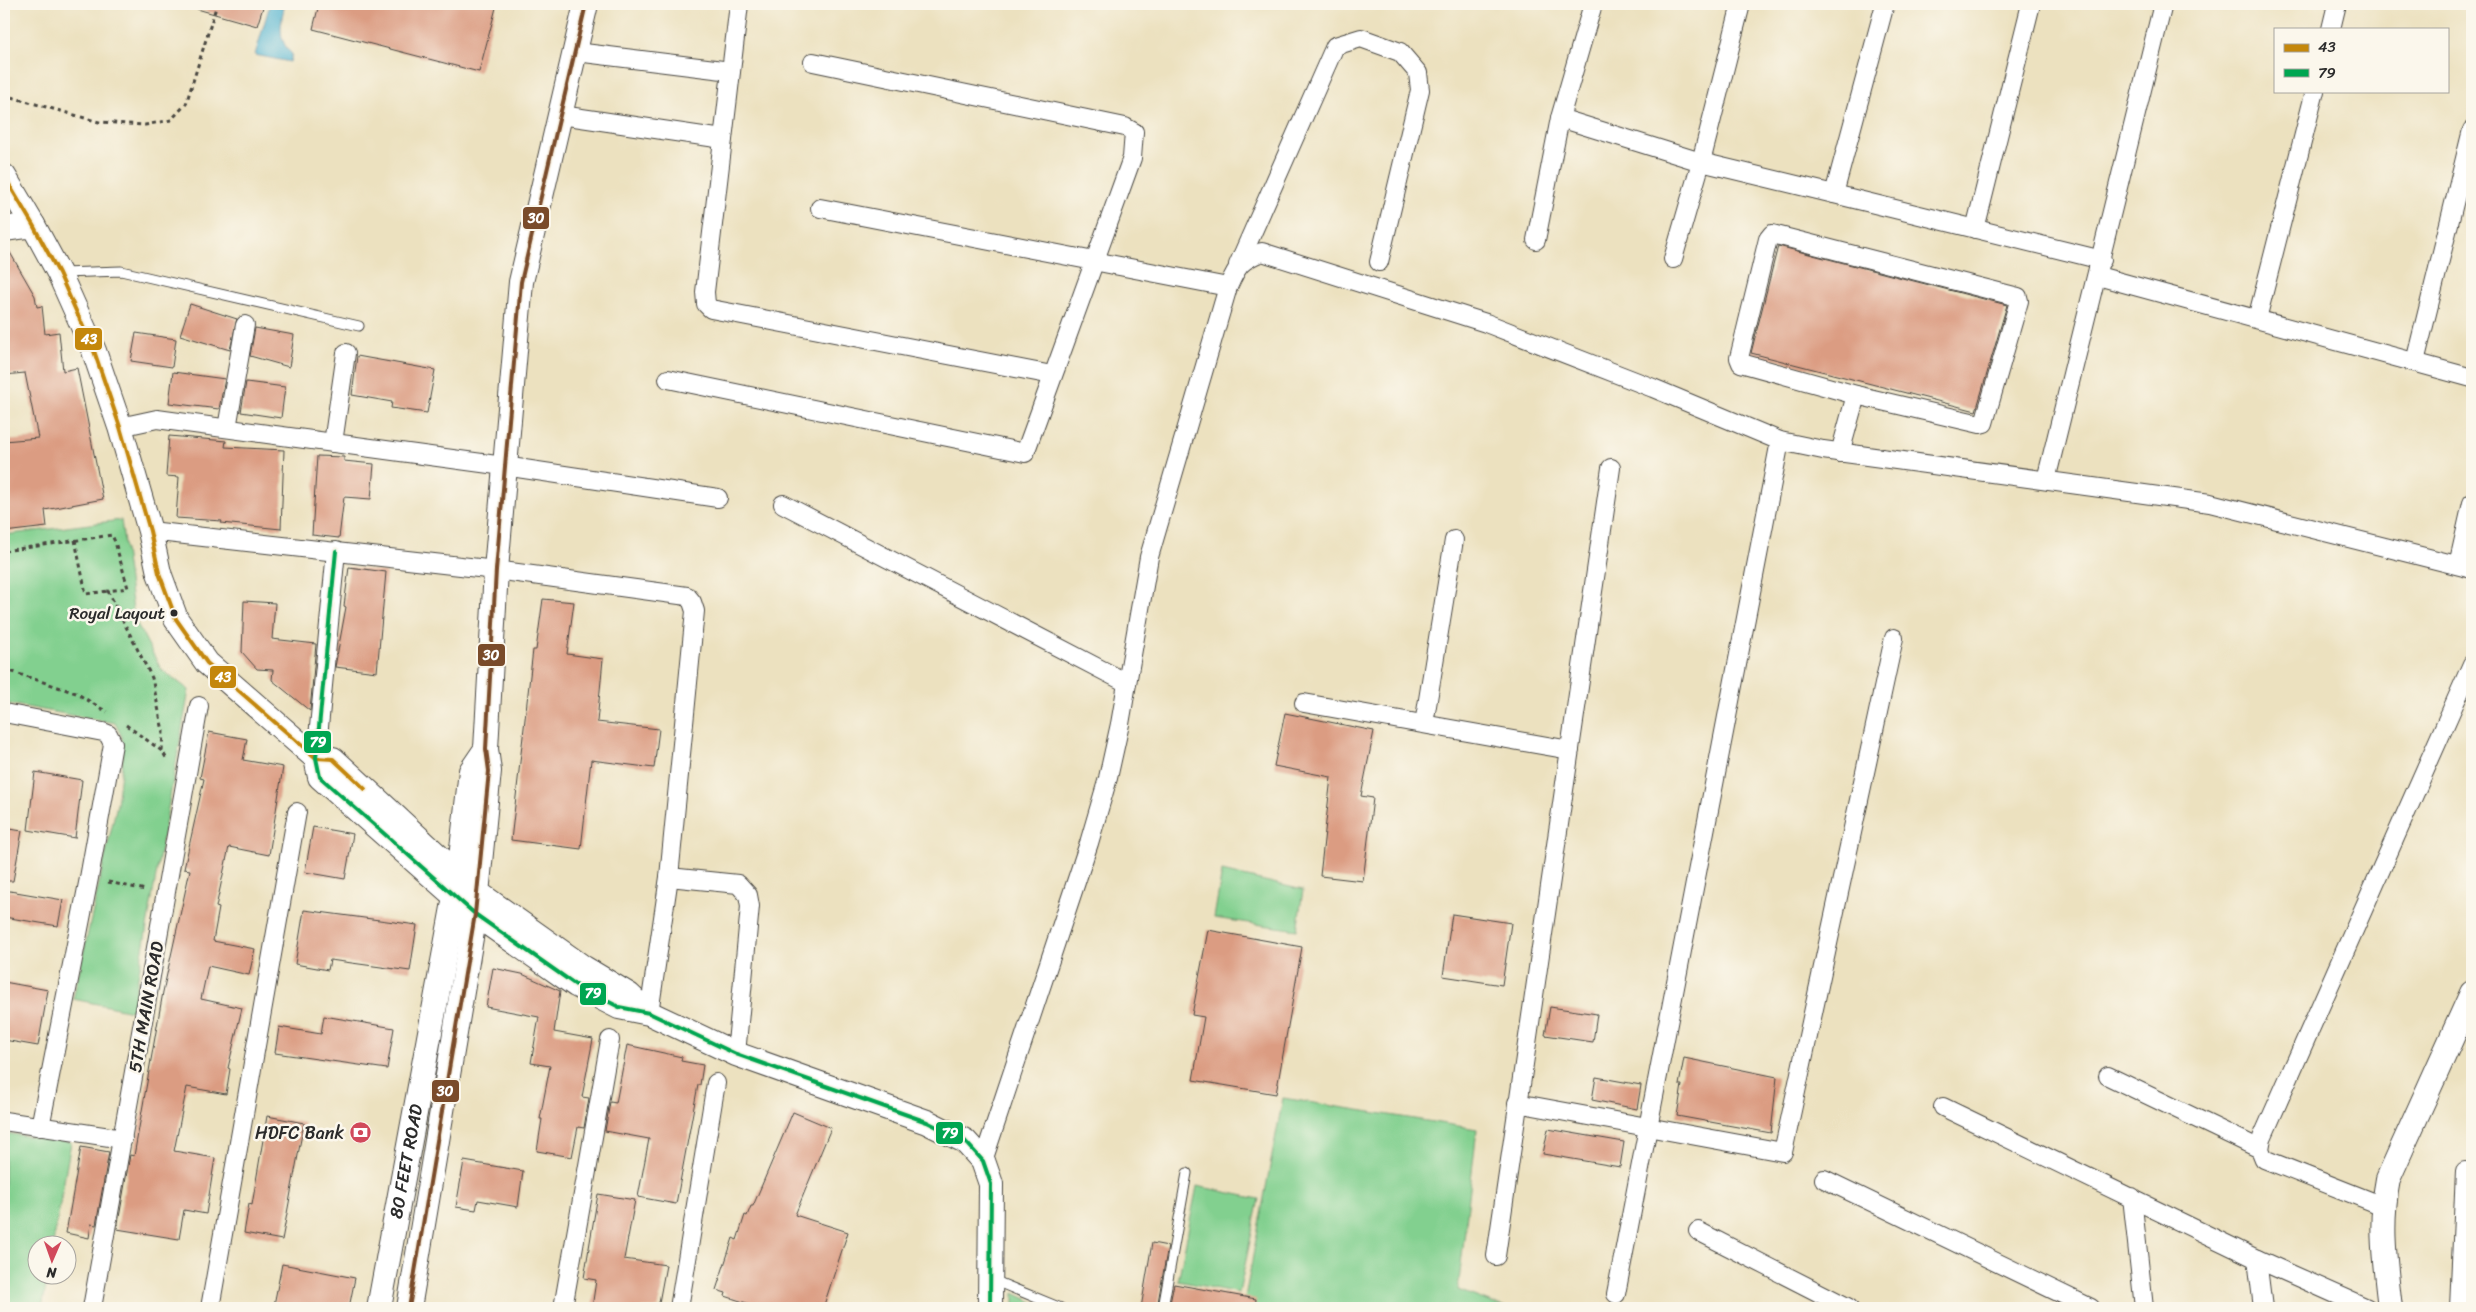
<svg xmlns="http://www.w3.org/2000/svg" width="2476" height="1312" font-family="Sriracha,sans-serif">
  <style>
    .green { fill: #82d08f; stroke: #567e5d }
    .water { fill: #51b3d0; stroke: #3e6f7e }
    .building { fill: #db9c82 }
    .lines { fill: none; stroke-linecap: round; stroke-linejoin: round }
    .lane-casing { stroke: #484641; stroke-width: 11 }
    .street-casing { stroke: #484641; stroke-width: 20 }
    .secondary-casing { stroke: #484641; stroke-width: 26 }
    .path { stroke: #484641; stroke-width: 3; stroke-dasharray: 4 4; stroke-linecap: butt }
    .lane { stroke: #fff; stroke-width: 9 }
    .street { stroke: #fff; stroke-width: 18 }
    .secondary { stroke: #fff; stroke-width: 24 }
    .bus-1-casing { stroke: #fbf7ec; stroke-width: 8 }
    .bus-2-casing { stroke: #fbf7ec; stroke-width: 8 }
    .bus-3-casing { stroke: #fbf7ec; stroke-width: 8 }
    .bus-1 { stroke: #c4870b; stroke-width: 4 }
    .bus-2 { stroke: #00a651; stroke-width: 4 }
    .bus-3 { stroke: #7a4b2a; stroke-width: 4 }
    .bus-dot { fill: #2b2b2b; stroke: #fbf7ec; stroke-width: 2 }
    .labels { text-anchor: middle; stroke-width: 5; stroke-linejoin: round; paint-order: stroke }
    .bus-label { font-size: 17px; fill: #2b2b2b; stroke: #fbf7ec; text-anchor: end }
    .street-label { font-size: 18px; fill: #2b2b2b; stroke: #fbf7ec }
    .poi-label { font-size: 18px; fill: #2b2b2b; stroke: #fbf7ec; text-anchor: end }
    .line-badge { stroke: #fbf7ec; stroke-width: 2 }
    .badge-label { font-size: 14px; text-anchor: middle; font-weight: bold; fill: #fff }
  </style>
  <rect width="100%" height="100%" fill="#fbf7ec"/>
  <filter id="ink" filterUnits="userSpaceOnUse"><feTurbulence type="fractalNoise" baseFrequency=".02" numOctaves="2"/><feDisplacementMap in="SourceGraphic" scale="10" xChannelSelector="R" yChannelSelector="G"/><feConvolveMatrix kernelMatrix="1 2 1 2 8 2 1 2 1" color-interpolation-filters="sRGB"/></filter>
  <filter id="wash" filterUnits="userSpaceOnUse"><feTurbulence type="fractalNoise" baseFrequency=".0096" numOctaves="4" result="noise"/><feDisplacementMap in="SourceGraphic" scale="20" xChannelSelector="R" yChannelSelector="G"/><feGaussianBlur stdDeviation="1.12" result="paint"/><feColorMatrix in="noise" values="0 0 0 0 0 0 0 0 0 0 0 0 0 0 0 0 0 1.4 0 .05"/><feComposite in="paint" operator="in"/></filter>
  <g filter="url(#wash)">
    <rect width="100%" height="100%" fill="#ece1bf"/>
    <!-- green -->
    <g class="green">
      <path d="M121,520L134,618L161,669L189,690L132,1011L73,999L117,804L123,757L122,737L115,723L4,703V535Z"/>
      <path d="M1222,871L1303,890L1297,930L1214,918Z"/>
      <path d="M1283,1098L1477,1129L1458,1290L1505,1308H1243Z"/>
      <path d="M4,1133L71,1142L53,1244H38V1274L48,1275L42,1308H4Z"/>
      <path d="M1197,1186L1259,1199L1239,1293L1178,1281Z"/>
      <path d="M1014,1293L1046,1308H1014Z"/>
    </g>
    <!-- water -->
    <path class="water" d="M270,4L284,8C280,25 278,41 292,54L290,62L255,55Z"/>
    <g id="blocks">
      <!-- building -->
      <g class="building">
        <path d="M198,4H264L257,26L197,9Z"/>
        <path d="M319,4H497L479,72L313,29Z"/>
        <path d="M4,242L35,296L37,307L42,306L45,334L59,332L63,371L77,368L103,499L45,510L47,527L4,532V441L38,438L25,373L4,375Z"/>
        <path d="M1778,246L2007,305L1976,411L1751,353Z"/>
        <path d="M190,304L237,319L230,350L180,335Z"/>
        <path d="M255,328L294,335L289,367L250,356Z"/>
        <path d="M136,333L176,339L172,367L131,361Z"/>
        <path d="M357,356L435,370L427,413L391,408L392,402L352,395Z"/>
        <path d="M173,372L225,379L219,409L169,403Z"/>
        <path d="M246,382L285,387L281,418L241,412Z"/>
        <path d="M169,436L226,441L225,447L284,450L281,529L221,523L222,521L176,518L179,477L166,476Z"/>
        <path d="M317,456L344,457V461L374,464L371,499L344,497L339,538L312,535Z"/>
        <path d="M349,567L386,572L377,672L335,667L346,607L344,606Z"/>
        <path d="M543,599L574,602L567,654L603,659L597,722L659,729L654,768L591,760L581,849L511,840L533,650H536Z"/>
        <path d="M244,601L275,603L272,639L316,644L310,711L272,680L273,670L257,669L242,652Z"/>
        <path d="M1285,713L1374,731L1361,796L1373,798L1363,881L1320,876L1331,777L1274,766Z"/>
        <path d="M209,732L247,739L243,760L283,767L269,855L229,847L216,907L219,908L213,941L255,949L249,975L208,966L201,999L242,1008L228,1068L230,1069L226,1094L187,1087L174,1151L215,1158L206,1214L184,1210L179,1239L117,1229L130,1155L134,1156L163,992L190,870L184,869L204,779L200,778Z"/>
        <path d="M35,772L82,780L75,838L28,830Z"/>
        <path d="M313,827L353,834L345,879L305,872Z"/>
        <path d="M4,828L22,831L13,881H4Z"/>
        <path d="M4,890L63,900L58,926L4,917Z"/>
        <path d="M304,910L417,925L410,971L330,960L328,970L295,964Z"/>
        <path d="M1452,914L1511,923L1502,985L1443,976Z"/>
        <path d="M1208,930L1302,947L1276,1094L1193,1080L1204,1017L1192,1015Z"/>
        <path d="M493,968L522,974L560,991L554,1032L593,1039L582,1097L589,1098L584,1128L578,1127L572,1157L537,1151L542,1119H540L550,1066L531,1063L539,1017L486,1007Z"/>
        <path d="M4,982L48,990L38,1046L4,1040Z"/>
        <path d="M1550,1007L1597,1014L1593,1042L1545,1035Z"/>
        <path d="M324,1016L394,1028L387,1069L275,1053L279,1027L321,1034Z"/>
        <path d="M627,1045L682,1057L681,1061L703,1065L700,1085H698L676,1204L638,1197L649,1139L605,1131L610,1102L616,1103Z"/>
        <path d="M1684,1058L1777,1077L1771,1133L1677,1116L1682,1085H1679Z"/>
        <path d="M1596,1077L1641,1085L1637,1109L1592,1100Z"/>
        <path d="M793,1112L831,1128L795,1215L848,1232L823,1308H762L725,1296L726,1293L716,1290L733,1238L737,1240L745,1215L747,1216L751,1206H753Z"/>
        <path d="M267,1116L304,1123L282,1240L244,1233L249,1204L252,1205Z"/>
        <path d="M1548,1129L1624,1142L1620,1167L1543,1154Z"/>
        <path d="M81,1147L109,1152L96,1225L91,1224L89,1238L66,1233Z"/>
        <path d="M464,1161L523,1171L518,1207L478,1200L476,1210L456,1207Z"/>
        <path d="M598,1194L635,1200L624,1259L666,1265L658,1308H592L596,1280L584,1278Z"/>
        <path d="M1152,1243L1168,1246L1157,1308H1141Z"/>
        <path d="M282,1264L355,1278L349,1308H291L274,1305Z"/>
        <path d="M1174,1284L1256,1299L1255,1308H1169Z"/>
      </g>
    </g>
  </g>
  <g filter="url(#ink)">
    <use href="#blocks" fill-opacity="0" stroke="#484641" stroke-width="1"/>
    <g class="lines">
      <defs>
        <g id="lane">
          <path d="M62,273L121,271L359,326"/>
          <path d="M993,1280L1061,1308"/>
          <path d="M1163,1308L1187,1173"/>
        </g>
        <g id="street">
          <path d="M739,4L705,292L706,304L711,309L1052,375"/>
          <path d="M1593,4L1560,118L1701,162L1834,194L1885,4"/>
          <path d="M2331,29L2337,4"/>
          <path d="M576,52L731,71"/>
          <path d="M561,115L723,139"/>
          <path d="M1834,194L2102,260"/>
          <path d="M820,208L1228,287"/>
          <path d="M1975,229L2031,4"/>
          <path d="M1772,234L2018,297L2019,301L1984,423L1980,424L1856,395L1741,363L1739,358L1768,239Z"/>
          <path d="M1536,240L1560,118"/>
          <path d="M1673,259L1701,162L1741,4"/>
          <path d="M1238,265L1335,46L1361,38L1400,52L1418,73L1420,90L1379,262"/>
          <path d="M2098,276L2472,378"/>
          <path d="M2257,319L2315,91"/>
          <path d="M2415,362L2472,130"/>
          <path d="M668,379L1025,453L1132,158L1134,132L1125,127L813,62"/>
          <path d="M120,427L157,419L504,466L718,498"/>
          <path d="M227,428L245,325"/>
          <path d="M333,443L346,353"/>
          <path d="M1840,453L1856,395"/>
          <path d="M2046,480L2163,4"/>
          <path d="M783,504L1127,683"/>
          <path d="M150,531L496,570L687,596L692,602L695,611L669,877L649,1013"/>
          <path d="M2458,565L2472,503"/>
          <path d="M1304,703L1570,750"/>
          <path d="M4,713L103,732L108,734L113,744L89,878L40,1127"/>
          <path d="M1424,724L1454,540"/>
          <path d="M316,758L336,551"/>
          <path d="M669,877L738,884L748,895L750,906L736,1054"/>
          <path d="M2108,1076L2260,1149"/>
          <path d="M1517,1103L1783,1152L1894,638"/>
          <path d="M1943,1107L2257,1259L2367,1308"/>
          <path d="M4,1121L123,1139"/>
          <path d="M983,1161L1089,843L1108,778L1120,724L1149,557L1228,287C1237,267 1240,260 1262,252L1486,323L1653,388L1780,441L1823,450L2210,503L2472,569"/>
          <path d="M1824,1179L2091,1308"/>
          <path d="M2132,1197L2144,1308"/>
          <path d="M2383,1206L2264,1159L2260,1149L2262,1138L2472,664"/>
          <path d="M1698,1231L1849,1308"/>
          <path d="M1496,1256L1611,468"/>
          <path d="M2257,1259L2263,1308"/>
          <path d="M1616,1294L1780,441"/>
          <path d="M92,1308L199,706"/>
          <path d="M210,1308L297,812"/>
          <path d="M563,1308L610,1040"/>
          <path d="M679,1308L716,1083"/>
          <path d="M2459,1308L2465,1171"/>
        </g>
        <g id="secondary">
          <path d="M4,176L33,225L59,273L94,351L120,427L150,531L159,573L176,619L207,663L316,758L320,777L475,914L576,985L619,1007L649,1013L736,1054L927,1122L965,1141L983,1161L991,1184L990,1308"/>
          <path d="M4,229L33,225"/>
          <path d="M316,758L333,759L478,893L584,968L629,995L645,1010"/>
          <path id="s1" d="M379,1308L459,875L471,771L486,749"/>
          <path d="M409,1308L475,914L489,771L486,749L496,570L521,282L586,4"/>
          <path d="M2390,1308C2385,1262 2379,1226 2388,1179L2472,993"/>
        </g>
      </defs>
      <!-- lane casing -->
      <use href="#lane" class="lane-casing"/>
      <!-- street casing -->
      <use href="#street" class="street-casing"/>
      <!-- secondary casing -->
      <use href="#secondary" class="secondary-casing"/>
      <!-- path -->
      <g class="path">
        <path d="M4,95L99,122L145,125L171,120L186,104L217,4"/>
        <path d="M75,540L86,594L108,591"/>
        <path d="M4,551L112,535L115,542L128,588L108,591L152,678L163,731L162,751"/>
        <path d="M4,669L76,693L107,712"/>
        <path d="M126,725L162,751L168,761"/>
        <path d="M108,882L146,890"/>
      </g>
      <!-- lane -->
      <use href="#lane" class="lane"/>
      <!-- street -->
      <use href="#street" class="street"/>
      <!-- secondary -->
      <use href="#secondary" class="secondary"/>
      <defs>
        <path id="bus-1" d="M4,176L33,225L59,273L94,351L120,427L150,531L159,573L176,619L207,663L316,758L333,759L365,789"/>
        <path id="bus-2" d="M336,551L316,758L320,777L475,914L576,985L619,1007L649,1013L736,1054L927,1122L965,1141L983,1161L991,1184L990,1308"/>
        <path id="bus-3" d="M409,1308L475,914L489,771L486,749L496,570L521,282L586,4"/>
      </defs>
      <!-- bus-1 casing -->
      <use href="#bus-1" class="bus-1-casing"/>
      <!-- bus-2 casing -->
      <use href="#bus-2" class="bus-2-casing"/>
      <!-- bus-3 casing -->
      <use href="#bus-3" class="bus-3-casing"/>
      <!-- bus-1 -->
      <use href="#bus-1" class="bus-1"/>
      <!-- bus-2 -->
      <use href="#bus-2" class="bus-2"/>
      <!-- bus-3 -->
      <use href="#bus-3" class="bus-3"/>
    </g>
  </g>
  <!-- icons -->
  <defs>
    <symbol id="bank-disc" viewBox="-11 -11 22 22"><circle r="9.5" fill="#d1495b" stroke="#fbf7ec"/><path d="M-6-4H6V4H-6ZM0-2.3a2.3 2.3 0 1 0 0 4.6a2.3 2.3 0 1 0 0-4.6Z" fill="#fff"/></symbol>
  </defs>
  <g fill-rule="evenodd">
    <use href="#bank-disc" x="348" y="1120" width="25" height="25"/>
  </g>
  <!-- markers -->
  <circle class="bus-dot" cx="174" cy="613" r="4.5"/>
  <g class="labels">
    <!-- bus labels -->
    <g class="bus-label">
      <text x="165" y="619">Royal Layout</text>
    </g>
    <!-- street labels -->
    <g class="street-label">
      <text transform="translate(146 1007) rotate(-80)" y="6">5TH MAIN ROAD</text>
      <text dy="6" stroke="none"><textPath href="#s1" startOffset="149">80 FEET ROAD</textPath></text>
    </g>
    <!-- poi labels -->
    <g class="poi-label">
      <text x="344" y="1139">HDFC Bank</text>
    </g>
  </g>
  <g class="line-badge">
    <rect x="522" y="206" width="28" height="24" rx="5" fill="#7a4b2a"/>
    <rect x="74" y="327" width="29" height="24" rx="5" fill="#c4870b"/>
    <rect x="477" y="643" width="29" height="24" rx="5" fill="#7a4b2a"/>
    <rect x="209" y="665" width="28" height="24" rx="5" fill="#c4870b"/>
    <rect x="303" y="730" width="29" height="24" rx="5" fill="#00a651"/>
    <rect x="579" y="982" width="28" height="24" rx="5" fill="#00a651"/>
    <rect x="431" y="1079" width="29" height="24" rx="5" fill="#7a4b2a"/>
    <rect x="935" y="1121" width="29" height="24" rx="5" fill="#00a651"/>
  </g>
  <g class="badge-label">
    <text x="536" y="223">30</text>
    <text x="89" y="344">43</text>
    <text x="491" y="660">30</text>
    <text x="223" y="682">43</text>
    <text x="318" y="747">79</text>
    <text x="593" y="998">79</text>
    <text x="445" y="1096">30</text>
    <text x="950" y="1138">79</text>
  </g>
  <!-- margin -->
  <rect width="2476" height="1312" fill="none" stroke="#fbf7ec" stroke-width="20"/>
  <!-- legend -->
  <rect x="2274" y="28" width="175" height="65" fill="#fbf7ec" stroke="#a8a59f"/>
  <rect x="2284" y="44" width="25" height="8" fill="#c4870b" stroke="#a8a59f"/>
  <text x="2318" y="52" font-size="15" fill="#2b2b2b">43</text>
  <rect x="2284" y="69" width="25" height="8" fill="#00a651" stroke="#a8a59f"/>
  <text x="2318" y="78" font-size="15" fill="#2b2b2b">79</text>
  <!-- north arrow -->
  <g transform="translate(52 1260) rotate(182)"><circle r="24" fill="#fbf7ec" stroke="#a8a59f"/>
  <path d="M0-4L9 19L0 12L-9 19Z" fill="#d1495b"/>
  <text y="-8" font-size="14" font-weight="bold" text-anchor="middle" fill="#2b2b2b">N</text>
  </g>
</svg>
